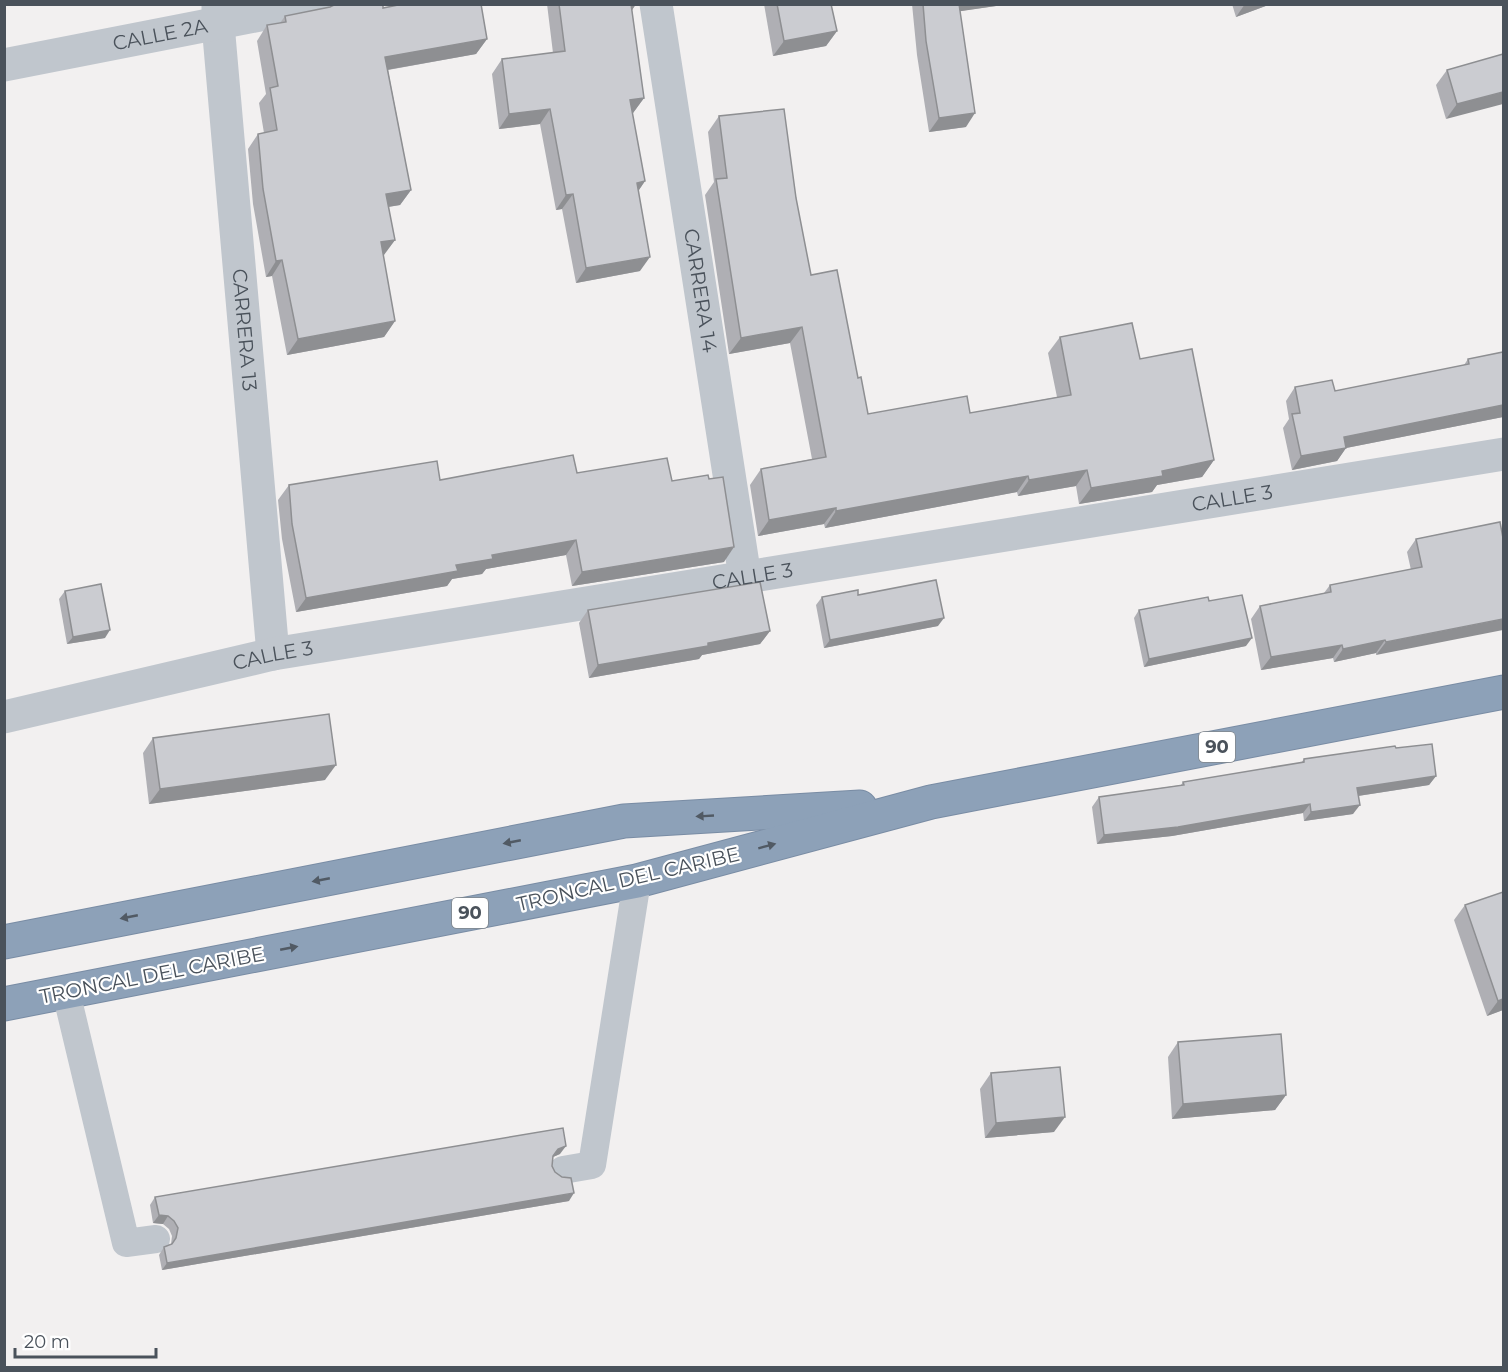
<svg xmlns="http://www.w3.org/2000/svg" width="1508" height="1372" font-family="Montserrat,sans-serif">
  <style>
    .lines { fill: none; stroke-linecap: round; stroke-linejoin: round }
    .highway-casing { stroke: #798ca4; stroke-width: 35 }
    .lane { stroke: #c0c6cd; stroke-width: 28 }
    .street { stroke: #c0c6cd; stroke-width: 33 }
    .highway { stroke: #8da1b8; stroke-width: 33 }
    .wall { fill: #afafb4 }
    .shaded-wall { fill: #8e8f92 }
    .building { fill: #cbccd1; stroke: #8e8f92; stroke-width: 1.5 }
    .oneway { fill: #515a64 }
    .labels { text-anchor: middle; stroke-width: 4.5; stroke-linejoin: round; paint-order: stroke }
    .shield { fill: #fff; stroke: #80868c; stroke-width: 1.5 }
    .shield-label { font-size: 18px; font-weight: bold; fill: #4a525b }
    .street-label { font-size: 20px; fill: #4a525b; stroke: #fff }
  </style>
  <rect width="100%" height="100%" fill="#f2f0f0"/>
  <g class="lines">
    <defs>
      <g id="highway">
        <path d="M4,942L624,821L860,807"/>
        <path d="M4,1004L637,881L931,802L1504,692"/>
      </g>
    </defs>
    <!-- highway casing -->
    <use href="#highway" class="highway-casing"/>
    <!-- lane -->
    <g class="lane">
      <path d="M66,992L126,1243L156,1239"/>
      <path d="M563,1170L592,1165L637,881"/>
    </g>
    <!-- street -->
    <g class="street">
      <path id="s1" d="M218,4V24L273,654"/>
      <path id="s2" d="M656,4L745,577"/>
      <path id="s3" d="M4,65L316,4"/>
      <path id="s4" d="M4,717L273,654L1504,454"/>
    </g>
    <!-- highway -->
    <use href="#highway" class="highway"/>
  </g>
  <!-- wall -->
  <g class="wall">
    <path d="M334,4H383V8L487,39L476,54L388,70L411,190L400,205L388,207L395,240L383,255L395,321L384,337L287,355L272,276L266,277L253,204L248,149L258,134L264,133L259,103L266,94L257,41L267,25L280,23L285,16L330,7Z"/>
    <path d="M547,4H636L632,10L644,98L633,113H632L645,181L638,191L640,271L576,283L562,209L556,210L540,124L499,129L492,74L502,59L553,53Z"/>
    <path d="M764,4H831L837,31L826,46L773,56Z"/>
    <path d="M912,4H1010L960,11L966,127L929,132L917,55Z"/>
    <path d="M1232,4H1271L1236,17Z"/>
    <path d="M1503,54L1446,119L1436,85L1447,70Z"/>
    <path d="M719,116L796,198L811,275L858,378L868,414L970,413L1057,397L1048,353L1060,337L1140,359L1214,460L1202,477L1157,485L1152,492L1079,504L1076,486L1018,496L1017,492L825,528L824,524L758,536L750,485L761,469L812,459L790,343L729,354L705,195L714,182L708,132Z"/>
    <path d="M1503,352V417L1346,448L1337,461L1292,470L1283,428L1289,419L1286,401L1295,387L1335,391L1464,365L1468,359Z"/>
    <path d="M577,473L672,481L724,562L572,586L566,555L486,569L482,574L452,579L447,586L296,612L282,539L278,500L289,485L440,480Z"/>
    <path d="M1500,522L1376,655V653L1334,662L1333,658L1261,670L1251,619L1260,606L1324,593L1330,585L1411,570L1407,552L1416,539Z"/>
    <path d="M65,591L105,638L67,644L59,599Z"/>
    <path d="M858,595L938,626L824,648L816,605L822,597Z"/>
    <path d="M1209,601L1246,646L1144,667L1134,618L1139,610Z"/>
    <path d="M588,610L770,631L760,644L702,655L699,659L589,678L579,623Z"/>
    <path d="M153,738L325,780L149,804L143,753Z"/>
    <path d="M1396,748L1436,776L1429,785L1358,796L1353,814L1304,821L1303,813L1172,836L1097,844L1092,807L1099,797L1181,785L1183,782L1301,763L1304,759Z"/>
    <path d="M1465,905L1503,1010L1487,1016L1454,920Z"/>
    <path d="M1178,1042L1286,1095L1275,1110L1172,1119L1168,1057Z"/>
    <path d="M991,1073L1054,1132L985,1138L980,1089Z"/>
    <path d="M560,1154L553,1157L552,1166L569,1201L162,1270L159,1255L164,1247L171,1244L172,1236L169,1229L163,1224L153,1223L150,1205L155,1197Z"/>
  </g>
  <!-- shaded-wall -->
  <g class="shaded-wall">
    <path d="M629,4H636L628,16Z"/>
    <path d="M954,4H1010L948,13Z"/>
    <path d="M1245,4H1271L1236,17Z"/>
    <path d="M837,31L826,46L773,56L784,41Z"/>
    <path d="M487,39L476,54L375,72L385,57Z"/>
    <path d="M1503,92V104L1446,119L1457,104Z"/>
    <path d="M644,98L633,113L619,114L630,100Z"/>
    <path d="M550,109L540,124L499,129L509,114Z"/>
    <path d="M975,113L966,127L929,132L939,118Z"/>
    <path d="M645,181L635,196L637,183Z"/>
    <path d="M411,190L400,205L375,209L386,194Z"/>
    <path d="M573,194L562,209L556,210L566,195Z"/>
    <path d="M395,240L384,255L370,258L381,242Z"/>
    <path d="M650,257L640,271L576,283L586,268Z"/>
    <path d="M282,260L272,276L266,277L276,261Z"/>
    <path d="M395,321L384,337L287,355L298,339Z"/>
    <path d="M802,327L790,343L729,354L741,338Z"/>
    <path d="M1503,405V417L1346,448L1337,461L1292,470L1301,456L1344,437Z"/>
    <path d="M1214,460L1202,477L1157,485L1152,492L1079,504L1091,488L1162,471Z"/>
    <path d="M1087,470L1076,486L1018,496L1029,480Z"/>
    <path d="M1028,476L1017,492L825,528L836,511Z"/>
    <path d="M836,508L824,524L758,536L769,520Z"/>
    <path d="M576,540L566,555L486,569L482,574L452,579L447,586L296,612L306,598L456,565L492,555Z"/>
    <path d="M734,547L724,562L572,586L582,572Z"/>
    <path d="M944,618L938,626L824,648L830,640Z"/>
    <path d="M1503,619V630L1376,655L1386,642Z"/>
    <path d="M110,630L105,638L67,644L73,637Z"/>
    <path d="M770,631L760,644L702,655L699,659L589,678L598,665L708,643Z"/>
    <path d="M1252,638L1246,646L1144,667L1149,659Z"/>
    <path d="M1385,640L1376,653L1334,662L1343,649Z"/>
    <path d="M1342,645L1333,658L1261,670L1271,657Z"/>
    <path d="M336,765L325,780L149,804L160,789Z"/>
    <path d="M1436,776L1429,785L1351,797L1357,788Z"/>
    <path d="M1310,804L1303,813L1172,836L1097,844L1104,835Z"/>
    <path d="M1360,805L1353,814L1304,821L1311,812Z"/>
    <path d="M1503,999V1010L1487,1016L1498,1001Z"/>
    <path d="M1286,1095L1275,1110L1172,1119L1183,1104Z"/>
    <path d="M1065,1117L1054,1132L985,1138L996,1123Z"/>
    <path d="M566,1146L560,1154L553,1157L558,1149Z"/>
    <path d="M574,1193L569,1201L162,1270L167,1263Z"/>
    <path d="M159,1215L168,1216L163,1224L153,1223Z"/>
  </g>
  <!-- building -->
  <g class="building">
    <path d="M336,4H383V8L403,4H481L487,39L385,57L411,190L386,194L395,240L381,242L395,321L298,339L282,260L276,261L263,189L258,134L277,130L270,88L278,86L267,25L286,22L285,16L330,7Z"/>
    <path d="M559,4H631L644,98L630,100L645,181L637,183L650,257L586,268L573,194L566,195L550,109L509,114L502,59L565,51Z"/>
    <path d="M777,4H831L837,31L784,41Z"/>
    <path d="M923,4H959L975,113L939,118L926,41Z"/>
    <path d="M1503,54V92L1457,104L1447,70Z"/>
    <path d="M784,109L796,198L811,275L837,270L858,378L861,377L868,414L967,396L970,413L1071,395L1060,337L1132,323L1140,359L1192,349L1214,460L1162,471L1163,476L1091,488L1087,470L1029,480L1028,476L836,511V508L769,520L761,469L826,457L802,327L741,338L716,179L727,178L719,116Z"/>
    <path d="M1503,352V405L1344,437L1346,448L1301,456L1292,414L1300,413L1295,387L1332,380L1335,391L1469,364L1468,359Z"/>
    <path d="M573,455L577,473L667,458L672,481L708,475L709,479L723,477L734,547L582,572L576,540L492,555L493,559L456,565L458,571L306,598L292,524L289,485L437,461L440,480Z"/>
    <path d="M1500,522L1503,538V619L1386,642L1385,640L1343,649L1342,645L1271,657L1260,606L1331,592L1330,585L1422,567L1416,539Z"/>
    <path d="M936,580L944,618L830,640L822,597L858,590V595Z"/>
    <path d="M760,582L770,631L708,643V646L598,665L588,610Z"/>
    <path d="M101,584L110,630L73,637L65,591Z"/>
    <path d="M1242,595L1252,638L1149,659L1139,610L1208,597L1209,601Z"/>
    <path d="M329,714L336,765L160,789L153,738Z"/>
    <path d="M1432,744L1436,776L1357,788L1360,805L1311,812L1310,804L1178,827L1104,835L1099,797L1184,785L1183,782L1304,762V759L1395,746L1396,748Z"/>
    <path d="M1503,892V999L1498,1001L1465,905Z"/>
    <path d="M1281,1034L1286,1095L1183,1104L1178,1042Z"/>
    <path d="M1060,1067L1065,1117L996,1123L991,1073Z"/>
    <path d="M563,1128L566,1146L558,1149L553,1156L552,1166L555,1172L562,1177L571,1178L574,1193L167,1263L164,1247L172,1244L176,1238L178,1228L174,1221L168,1216L159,1215L155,1197Z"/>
  </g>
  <!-- one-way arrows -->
  <defs><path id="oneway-solid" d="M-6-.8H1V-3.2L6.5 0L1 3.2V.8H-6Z" transform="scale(1.5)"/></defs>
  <g class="oneway">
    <use href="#oneway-solid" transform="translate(705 816) rotate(177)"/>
    <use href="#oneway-solid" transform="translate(512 842) rotate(169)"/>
    <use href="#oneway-solid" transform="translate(767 846) rotate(-15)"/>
    <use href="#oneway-solid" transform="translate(321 880) rotate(169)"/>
    <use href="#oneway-solid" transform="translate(129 917) rotate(169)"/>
    <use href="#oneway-solid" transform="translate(289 948) rotate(-11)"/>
  </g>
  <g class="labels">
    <!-- shield labels -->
    <g class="shield">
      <rect x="1199" y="732" width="36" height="30" rx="4.5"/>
      <rect x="452" y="898" width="36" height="30" rx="4.5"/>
    </g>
    <g class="shield-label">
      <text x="1217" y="753">90</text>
      <text x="470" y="919">90</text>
    </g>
    <!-- street labels -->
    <g class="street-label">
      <text dy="7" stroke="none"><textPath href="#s3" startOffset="159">CALLE 2A</textPath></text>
      <text dy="7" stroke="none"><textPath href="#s2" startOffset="290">CARRERA 14</textPath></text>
      <text dy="7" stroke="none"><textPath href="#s1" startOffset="327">CARRERA 13</textPath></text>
      <text dy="7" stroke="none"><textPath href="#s4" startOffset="1248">CALLE 3</textPath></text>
      <text dy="7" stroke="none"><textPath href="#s4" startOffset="762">CALLE 3</textPath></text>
      <text dy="7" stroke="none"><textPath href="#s4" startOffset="276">CALLE 3</textPath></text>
      <text transform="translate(628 879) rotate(-13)" y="7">TRONCAL DEL CARIBE</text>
      <text transform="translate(152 975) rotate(-11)" y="7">TRONCAL DEL CARIBE</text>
    </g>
  </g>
  <!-- border -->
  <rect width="1508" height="1372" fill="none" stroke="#4a525b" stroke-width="12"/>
  <!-- scale -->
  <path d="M15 1348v9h141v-9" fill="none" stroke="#4a525b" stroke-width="3"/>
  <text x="24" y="1348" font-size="18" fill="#4a525b" stroke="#ffffff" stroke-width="4.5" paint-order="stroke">20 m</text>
</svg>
